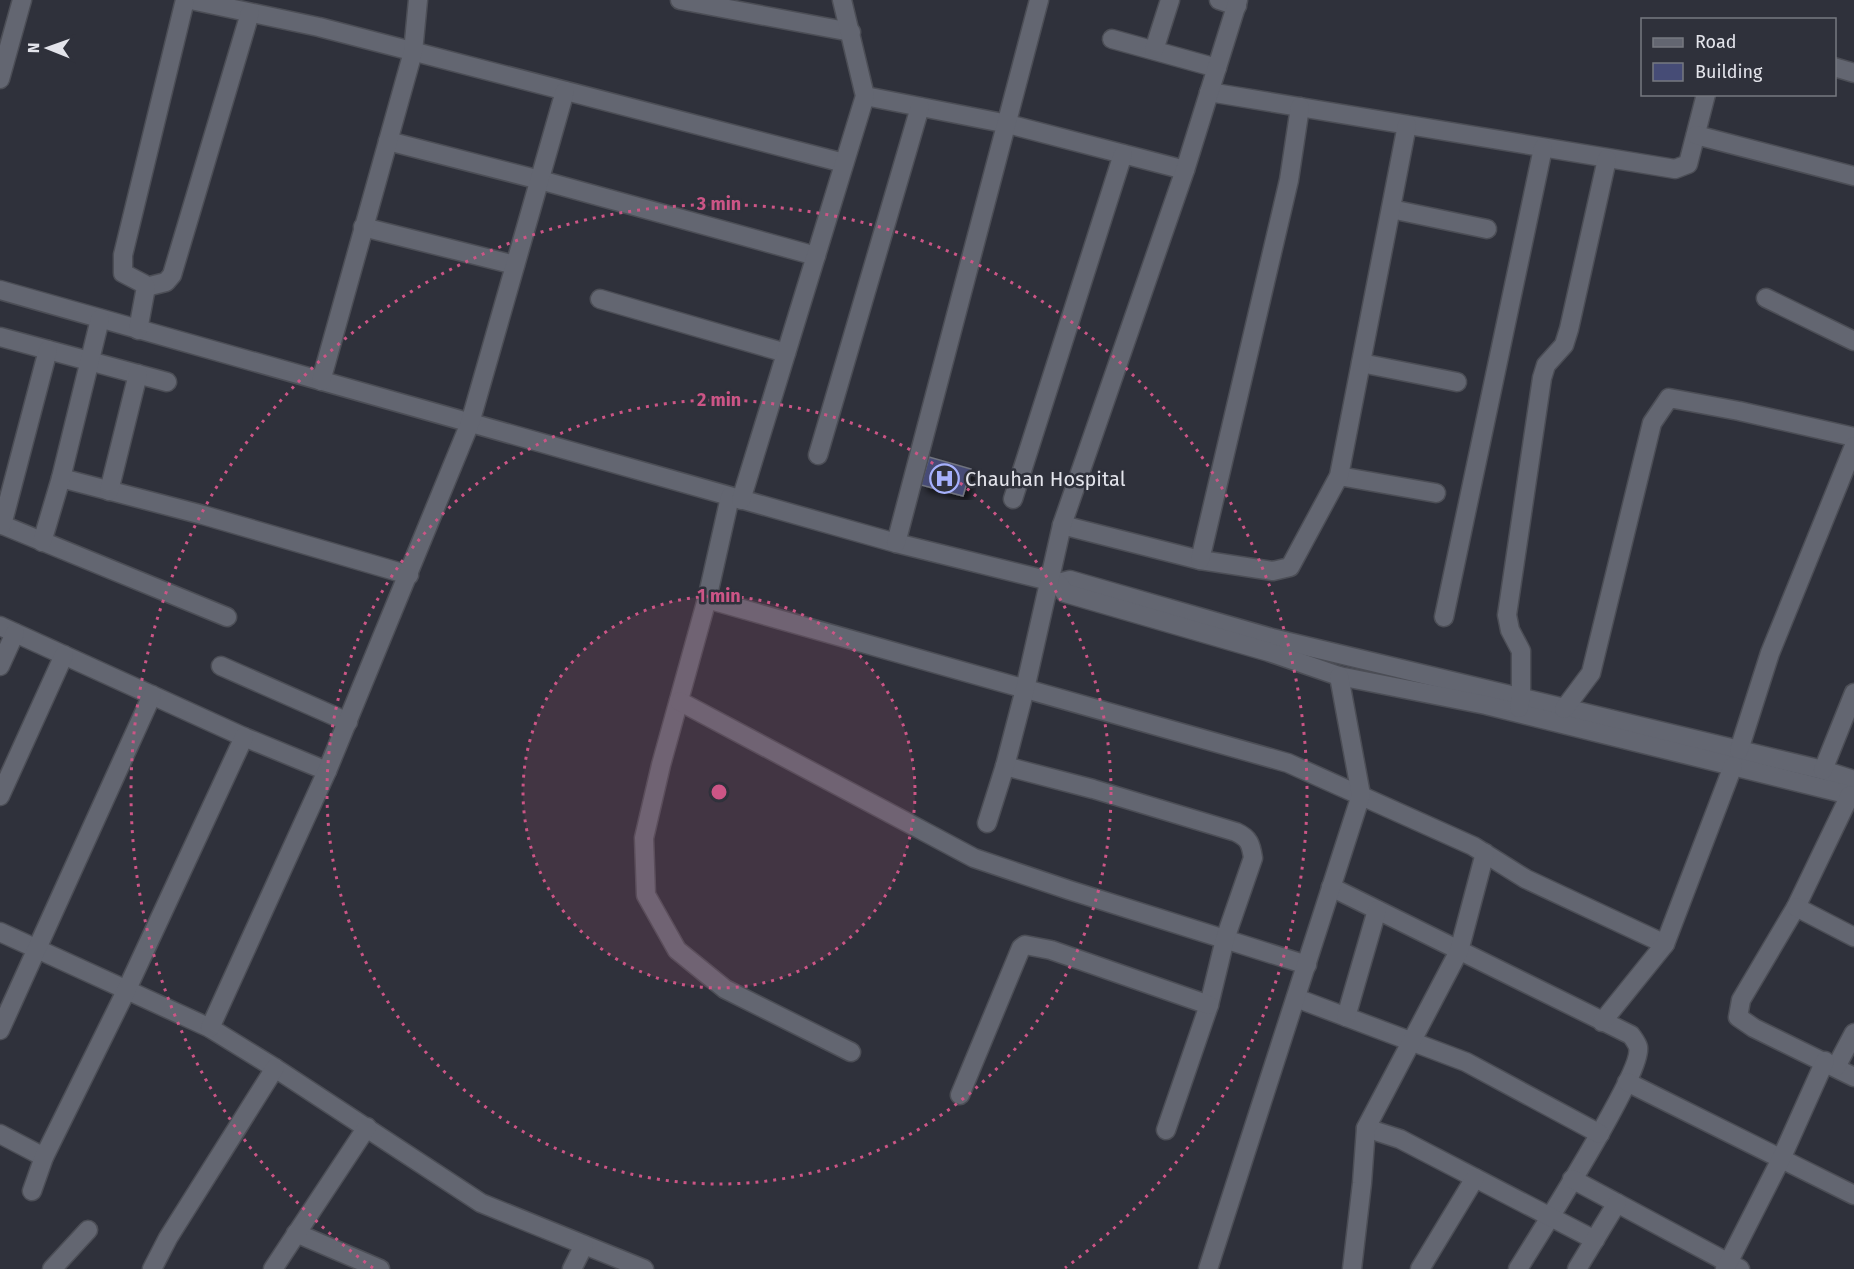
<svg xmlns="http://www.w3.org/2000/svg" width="1854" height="1269" font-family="'Fira Sans',sans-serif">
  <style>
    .building { fill: #464c76; stroke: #70737e; stroke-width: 1.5; filter: url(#shadow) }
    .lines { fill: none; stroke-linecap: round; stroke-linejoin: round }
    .minor-casing { stroke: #4c4e56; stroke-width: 21 }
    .minor { stroke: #636671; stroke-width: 18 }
    .ring { fill: none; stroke: #cc5586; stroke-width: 3; stroke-dasharray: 3 6 }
    .labels { text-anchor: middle; stroke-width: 5; stroke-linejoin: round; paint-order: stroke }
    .poi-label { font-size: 20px; fill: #e3e4eb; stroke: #2f313b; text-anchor: start }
    .centre { fill: #cc5586; stroke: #2f313b; stroke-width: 3 }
    .ring-label { font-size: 18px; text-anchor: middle; font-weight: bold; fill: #cc5586; stroke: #2f313b; stroke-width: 5; stroke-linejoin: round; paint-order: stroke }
  </style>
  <defs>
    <filter id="shadow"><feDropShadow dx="5.5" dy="5.5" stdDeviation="3" flood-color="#0009"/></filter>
  </defs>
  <rect width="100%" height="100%" fill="#2f313b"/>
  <!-- building -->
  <path class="building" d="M929,457L971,469L963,496L921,485Z"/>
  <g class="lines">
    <defs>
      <g id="minor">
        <path d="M191,0L319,27L844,163"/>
        <path d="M680,0L851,32"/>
        <path d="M1219,0L1237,6"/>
        <path d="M1112,39L1217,68"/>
        <path d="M1154,50L1170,0"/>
        <path d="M1834,67L1854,73"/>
        <path d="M0,79L22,0"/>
        <path d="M1209,92L1675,169L1688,164L1706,94"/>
        <path d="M865,96L1008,124L1185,170"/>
        <path d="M1696,135L1854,176"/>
        <path d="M388,141L540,180L816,256"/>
        <path d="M1391,209L1487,229"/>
        <path d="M363,227L515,265"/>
        <path d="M146,287L166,282L172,275L250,13"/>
        <path d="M0,290L896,543L1058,583L1070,580L1272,638L1823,770L1854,780"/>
        <path d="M1766,298L1854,341"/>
        <path d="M600,299L786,353"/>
        <path d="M138,330L146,287L144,284L123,273V255L185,0"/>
        <path d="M0,337L167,382"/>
        <path d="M1361,363L1457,382"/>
        <path d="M321,381L413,52L418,0"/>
        <path d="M818,455L920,107"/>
        <path d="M1339,476L1436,493"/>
        <path d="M61,478L203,515L409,575"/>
        <path d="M109,491L138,374"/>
        <path d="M730,497L707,599L661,765L644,838L646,895L677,950L725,989L851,1052"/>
        <path d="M1013,499L1123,154"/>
        <path d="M741,500L865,96L842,0"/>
        <path d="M0,524L227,617"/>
        <path d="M2,525L48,350"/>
        <path d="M1062,525L1200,560L1273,571L1290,567L1339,476L1407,125"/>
        <path d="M42,542L61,478L100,319"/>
        <path d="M896,543L1039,0"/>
        <path d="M1200,560L1289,180L1300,107"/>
        <path d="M1058,583L1065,593L1269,652L1339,676L1486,705L1854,796"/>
        <path d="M707,599L1288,763L1473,846L1526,879L1665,944"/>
        <path d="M1444,617L1543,148"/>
        <path d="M0,626L244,737L327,771"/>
        <path d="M0,666L15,633"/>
        <path d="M221,666L348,722"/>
        <path d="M679,701L974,858L1069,890L1307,965"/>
        <path d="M1519,708L1521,698V651L1510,630L1507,615L1542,378L1546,365L1564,345L1569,329L1607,159"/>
        <path d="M1564,709L1591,673L1652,423L1669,398L1739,411L1854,437"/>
        <path d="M1739,750L1770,653L1854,446"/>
        <path d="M1005,766L1093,789L1236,832C1249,838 1251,844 1253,858L1225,939L1209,1005L1166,1130"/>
        <path d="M1823,770L1854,693"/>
        <path d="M1850,795L1796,907L1741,1000L1738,1017L1754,1028L1854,1077"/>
        <path d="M0,796L64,655"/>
        <path d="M987,823L1005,766L1025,689L1062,525L1185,170L1238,0"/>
        <path d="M1331,887L1631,1035C1633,1038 1637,1043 1638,1047C1644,1071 1536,1239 1518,1269"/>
        <path d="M1796,907L1854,937"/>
        <path d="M0,932L210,1028L275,1068L481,1203L644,1269"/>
        <path d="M1296,998L1466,1062L1600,1134"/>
        <path d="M1346,1017L1377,910"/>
        <path d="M1602,1022L1665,944L1733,766"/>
        <path d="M210,1028L327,771L470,423L565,91"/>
        <path d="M0,1030L152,695"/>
        <path d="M1836,1067L1854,1033"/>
        <path d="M1627,1082L1854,1195"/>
        <path d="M960,1095L1021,948L1025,945L1051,950L1209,1005"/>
        <path d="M1366,1128L1400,1139L1595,1240"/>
        <path d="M0,1134L44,1157"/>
        <path d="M1572,1179L1740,1269"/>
        <path d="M32,1191L44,1157L127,989L244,737"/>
        <path d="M296,1233L380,1269"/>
        <path d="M52,1269L88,1230"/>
        <path d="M152,1269L168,1238L275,1068"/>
        <path d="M273,1269L367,1127"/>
        <path d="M572,1269L584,1245"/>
        <path d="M1208,1269L1361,795L1339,676"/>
        <path d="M1352,1269L1362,1183L1366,1128L1459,951L1485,853"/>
        <path d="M1420,1269L1475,1178"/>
        <path d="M1577,1269L1617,1203"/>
        <path d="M1725,1269L1781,1159L1825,1061"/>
      </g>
    </defs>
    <!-- minor casing -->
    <use href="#minor" class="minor-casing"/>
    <!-- minor -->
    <use href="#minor" class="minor"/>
  </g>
  <!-- distance rings -->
  <circle cx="719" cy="792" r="196" fill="#cc5586" fill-opacity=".12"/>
  <g class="ring">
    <circle cx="719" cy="792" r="196"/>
    <circle cx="719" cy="792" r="392"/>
    <path d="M373 1268A588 588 0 1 1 1065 1268"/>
  </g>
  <!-- icons -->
  <defs>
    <symbol id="hospital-ring" viewBox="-11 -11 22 22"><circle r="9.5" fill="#2f313b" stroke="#a6b1fc" stroke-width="1.5"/><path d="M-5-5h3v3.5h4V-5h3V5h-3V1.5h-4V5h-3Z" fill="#a6b1fc"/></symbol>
  </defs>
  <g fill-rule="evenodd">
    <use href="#hospital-ring" x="928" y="462" width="33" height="33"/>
  </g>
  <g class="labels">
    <!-- poi labels -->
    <g class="poi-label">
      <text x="965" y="486">Chauhan Hospital</text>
    </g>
  </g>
  <circle cx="719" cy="792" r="9" class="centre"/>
  <g class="ring-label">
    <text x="719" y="210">3 min</text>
    <text x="719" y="406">2 min</text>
    <text x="719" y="602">1 min</text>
  </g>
  <!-- legend -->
  <rect x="1641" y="18" width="195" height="78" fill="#2f313b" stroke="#777981" stroke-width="1.5"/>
  <rect x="1653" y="38" width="30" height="9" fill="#636671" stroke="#777981" stroke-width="1.5"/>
  <text x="1695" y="48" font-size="18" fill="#e3e4eb">Road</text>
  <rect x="1653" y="63" width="30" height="18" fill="#464c76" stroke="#777981" stroke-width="1.5"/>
  <text x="1695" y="78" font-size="18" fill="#e3e4eb">Building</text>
  <!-- north arrow -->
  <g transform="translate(48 48) rotate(271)" stroke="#2f313b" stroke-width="4.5" paint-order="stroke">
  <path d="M0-4.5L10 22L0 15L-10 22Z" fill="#e3e4eb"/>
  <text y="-9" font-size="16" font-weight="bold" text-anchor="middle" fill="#e3e4eb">N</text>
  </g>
</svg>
